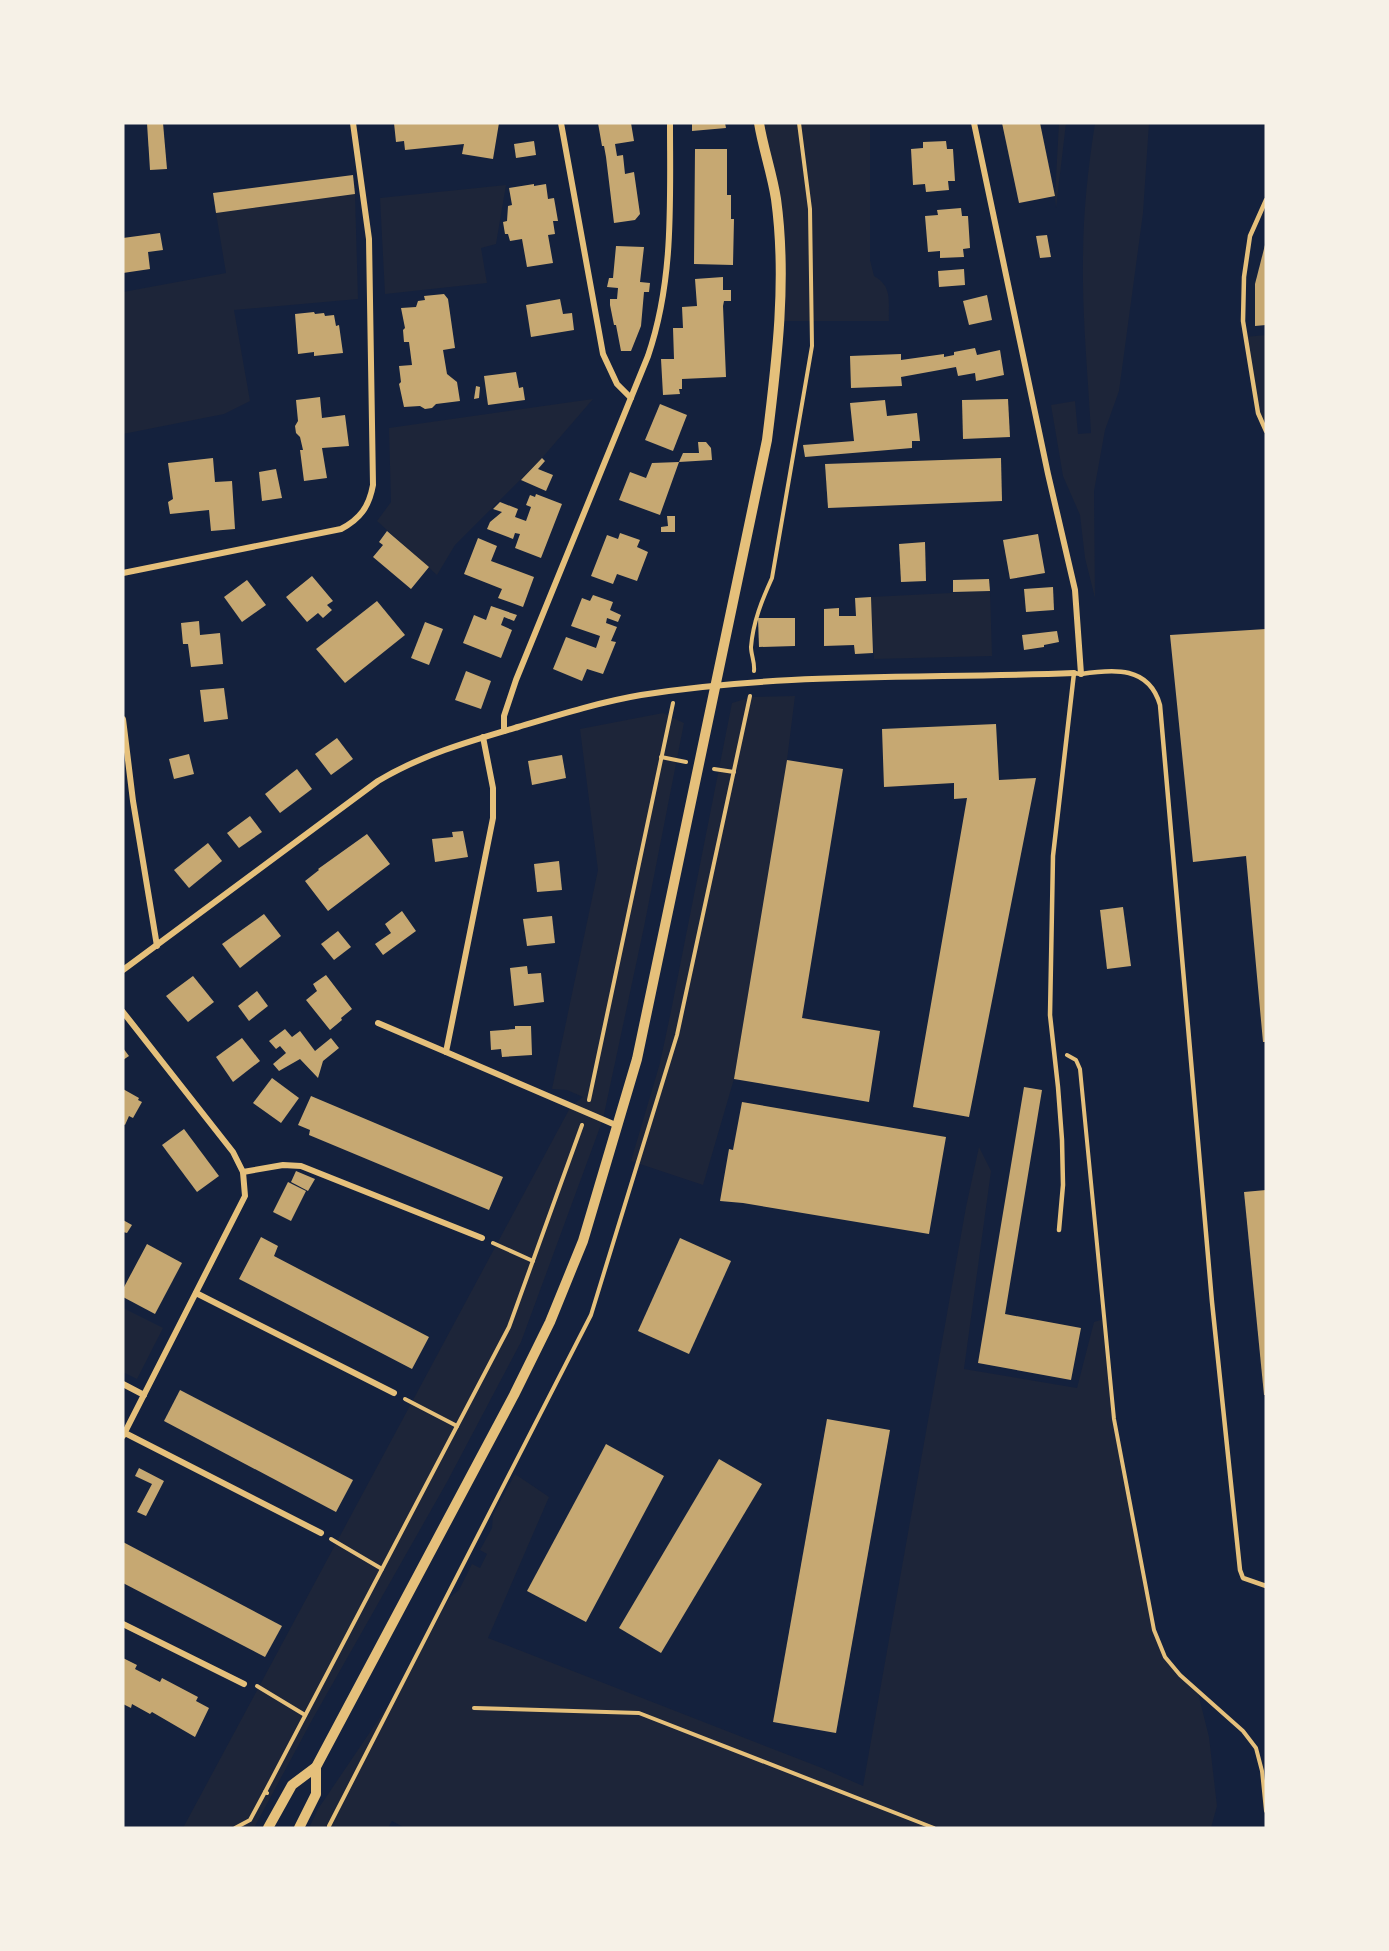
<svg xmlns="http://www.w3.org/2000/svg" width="1389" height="1951" font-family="'Roboto Condensed',sans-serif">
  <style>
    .green { fill: #1d2539 }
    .building { fill: #c6a872 }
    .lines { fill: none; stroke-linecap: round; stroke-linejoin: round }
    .path { stroke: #e5c07b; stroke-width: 4 }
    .service { stroke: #e5c07b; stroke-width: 4.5 }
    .minor { stroke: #e5c07b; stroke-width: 6 }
    .tertiary { stroke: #e5c07b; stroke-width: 10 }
  </style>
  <rect width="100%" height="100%" fill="#14213d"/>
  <!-- green -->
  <g class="green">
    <path d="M759,123H870V260L874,276C893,287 888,301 889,321H780V255Z"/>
    <path d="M1059,123H1066L1056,208L1055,196Z"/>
    <path d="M1095,123H1149L1143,213L1119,391L1105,430L1094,491L1095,598L1085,558L1080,515L1063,476L1051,405L1075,401L1078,434L1091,433C1088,375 1082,317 1083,260C1083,214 1088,168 1095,123Z"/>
    <path d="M506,185L496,244L481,248L487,283L385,294L380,198Z"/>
    <path d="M355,194L358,299L234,310L250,401L224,414L123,434V292L226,273L216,213Z"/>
    <path d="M1266,335V431L1258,413L1245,337Z"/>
    <path d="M593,399L542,458L455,545L437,575L377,521L391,502L389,428Z"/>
    <path d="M990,591L992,656L874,659L871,597Z"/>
    <path d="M795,696L787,760L734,1079L703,1185L631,1161L660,1063L671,1011L732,703L752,697Z"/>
    <path d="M663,713L684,723L644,927L603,1119L521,1342L447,1482L312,1720L254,1828H183L571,1106L583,1097L567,1090L552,1089L598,870L580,729Z"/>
    <path d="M979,1147L991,1171L964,1369L1077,1388L1094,1322L1104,1319L1114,1419L1154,1630L1165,1657L1198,1693L1209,1737L1217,1806L1211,1828H405L392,1821L388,1828H309L318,1809L404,1682L449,1598L459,1590L472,1564L480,1568L487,1554L480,1550L492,1528L493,1515L515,1474L549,1497L488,1638L822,1768L863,1786L966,1207Z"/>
    <path d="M123,1308L163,1328L137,1379L123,1372Z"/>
  </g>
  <!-- building -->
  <g class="building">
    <path d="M147,123H163L167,169L150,170Z"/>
    <path d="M394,123H499L493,159L462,154L464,144L405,150L404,141L396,142Z"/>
    <path d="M598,123H631L634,141L615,144L617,156L623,155L625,174L634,172L640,214L635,220L614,223L606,157L604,146H602Z"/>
    <path d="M692,123H725L726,128L692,131Z"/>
    <path d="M1002,123H1040L1055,196L1019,203Z"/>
    <path d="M534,141L536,155L516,158L514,144Z"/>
    <path d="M946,141L947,149H953L955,181H948L949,190L926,192L925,184L913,185L911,149L923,148V142Z"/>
    <path d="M695,149H727V195H731V219H734L733,265L694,264Z"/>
    <path d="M353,175L355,194L216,213L213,193Z"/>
    <path d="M534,184V186L546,184L548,199L554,198L558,221H553L555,234L548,235L553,263L527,267L522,239L510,241L508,234H505L503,222L507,221L508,206L512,205L509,188Z"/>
    <path d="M961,208L962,216H968L970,248L963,249L964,257L940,258V251L928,252L925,216L938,215L937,210Z"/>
    <path d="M160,233L163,250L148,252L150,269L123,273V238Z"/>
    <path d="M1047,235L1051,257L1040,258L1036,236Z"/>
    <path d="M1266,241V325L1255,326V284Z"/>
    <path d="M616,246L644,247L640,282L650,283L649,292H644L641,326L631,351H621L616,325H614L610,305V299H617L618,288L607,287L609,278H613Z"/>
    <path d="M964,269L965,285L939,287L938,271Z"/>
    <path d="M723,277V290H731V301H724L723,306L726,377L682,379V389H679L680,394L663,395L661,359H674L673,328H683L682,307L697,306L695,279Z"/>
    <path d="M444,294L448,299L455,348L443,350L447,374L457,382L460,401L436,404L432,408L425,409L420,406L404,407L399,384L401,382L399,366L412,365L409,342H404L403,330L405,328L401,308L416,307L418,301L425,300L424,296Z"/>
    <path d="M987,295L992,320L969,325L963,301Z"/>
    <path d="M560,299L563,314L572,313L574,330L531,337L526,305Z"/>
    <path d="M314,312L315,314L324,313L325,316L334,315L336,326L339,325L343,353L314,356V352L298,354L295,314Z"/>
    <path d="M975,348L977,355L1000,350L1004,375L976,381L975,373L958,376L956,367L901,377L902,386L851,388L850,356L901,354V360L944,354V357L954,355V352Z"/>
    <path d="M516,372L519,388L523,387L525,400L488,405L484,376Z"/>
    <path d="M476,386L480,387L479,398L474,399Z"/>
    <path d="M320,397L322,418L345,415L349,446L322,448L327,478L304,481L300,450H303L300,437L296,433L295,426L298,421L296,400Z"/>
    <path d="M1008,399L1010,437L963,439L962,400Z"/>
    <path d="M885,400L887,416L917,413L920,441H912V448L805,457L803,445L854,441L850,403Z"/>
    <path d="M660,404L687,415L673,451L645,440Z"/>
    <path d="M698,442H706L711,448L712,460L679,462L683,453H699Z"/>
    <path d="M213,458L215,482L232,481L235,529L211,531L209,510L170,514L168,502L173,499L168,463Z"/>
    <path d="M542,458L545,461L538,469L553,475L546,491L521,480Z"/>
    <path d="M1001,458L1002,501L828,508L825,464Z"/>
    <path d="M679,462L660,515L619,500L630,472L646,478L652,463Z"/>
    <path d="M276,469L282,498L262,501L259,472Z"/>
    <path d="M536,494L562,504L541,558L515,548L520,534L515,533L513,539L487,529L490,522L502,512L493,509L500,502L518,509L515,517L526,521L531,507L526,505L530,495L535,497Z"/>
    <path d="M667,516H675V532H661V527L668,526Z"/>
    <path d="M387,531L429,567L411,589L373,557L383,545L379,542Z"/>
    <path d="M620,533L640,540L637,547L648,552L637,581L617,574L613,584L591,576L607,535L618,539Z"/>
    <path d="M1038,534L1045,573L1010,579L1003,540Z"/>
    <path d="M478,538L497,546L491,561L534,577L523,607L498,598L502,589L464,574Z"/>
    <path d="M925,542L926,581L901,582L899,544Z"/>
    <path d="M312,576L333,601L327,605L332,610L323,618L318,613L307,622L286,597Z"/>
    <path d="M989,579L990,591L953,592V580Z"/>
    <path d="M247,580L266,605L242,622L224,597Z"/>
    <path d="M1053,587L1054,610L1026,612L1024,589Z"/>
    <path d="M593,595L613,602L610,610L621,615L618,622L607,618L606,623L617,627L611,641L616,642L603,674L587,669L582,681L553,669L566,637L596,648L600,636L571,626L582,598L590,601Z"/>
    <path d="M871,597L873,653L855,654L854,645L824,646V609L839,608V616H856L855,598Z"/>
    <path d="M377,601L405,635L345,683L316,649Z"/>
    <path d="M491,606L517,615L514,621L504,617L501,625L512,630L501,658L463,643L474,615L486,620Z"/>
    <path d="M758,618H795V646L759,647Z"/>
    <path d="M199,621L200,635L220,633L223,664L191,667L188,644H183L181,623Z"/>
    <path d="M425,622L443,629L429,665L411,658Z"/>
    <path d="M1266,629V1042H1263L1246,856L1193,862L1170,635Z"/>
    <path d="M1057,631L1059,642L1044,645V647L1024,650L1022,635Z"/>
    <path d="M466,671L491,681L481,709L455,700Z"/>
    <path d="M224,688L228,719L204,722L200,690Z"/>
    <path d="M996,724L999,780L1036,778L969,1117L913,1107L967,798L954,799V783L884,787L882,729Z"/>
    <path d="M337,738L353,759L331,775L315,754Z"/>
    <path d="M189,754L194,774L174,779L169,759Z"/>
    <path d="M562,755L566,778L532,785L528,761Z"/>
    <path d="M787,760L843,769L802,1018L880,1031L869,1102L734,1079Z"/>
    <path d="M297,769L312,789L280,813L265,794Z"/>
    <path d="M250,816L262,832L239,848L227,833Z"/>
    <path d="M463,831L468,857L435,862L432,839L453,837L452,832Z"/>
    <path d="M367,834L390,864L328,911L305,881L319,870L318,869Z"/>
    <path d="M208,843L222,861L189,888L174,870Z"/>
    <path d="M559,861L562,890L537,892L534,864Z"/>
    <path d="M1123,907L1131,966L1107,969L1100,910Z"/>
    <path d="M402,911L416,931L383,955L375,944L391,933L385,924Z"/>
    <path d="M264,914L281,936L240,968L222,944Z"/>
    <path d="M552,916L555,943L527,946L523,919Z"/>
    <path d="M338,931L351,947L334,960L321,944Z"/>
    <path d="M527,966L528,974L541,973L544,1002L514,1006L510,968Z"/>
    <path d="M326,975L352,1009L341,1018L342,1020L330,1030L306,1000L317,991L313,984Z"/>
    <path d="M193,976L214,1002L188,1022L166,996Z"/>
    <path d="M257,991L268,1006L249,1021L238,1006Z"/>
    <path d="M515,1026H531L532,1055L502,1057L501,1049L491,1050L490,1031L515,1029Z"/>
    <path d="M285,1029L292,1037L300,1031L315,1051L331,1038L339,1048L323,1061L318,1078L300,1059L279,1071L273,1064L286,1053L280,1046L276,1049L269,1041Z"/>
    <path d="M242,1038L260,1061L233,1082L216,1057Z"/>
    <path d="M123,1048L129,1056L123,1060Z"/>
    <path d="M272,1078L299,1098L281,1123L253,1103Z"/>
    <path d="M1024,1087L1042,1090L1005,1314L1081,1328L1071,1380L978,1363Z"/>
    <path d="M123,1089L139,1098L138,1100L142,1102L133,1118L129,1116L125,1125L123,1124Z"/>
    <path d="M311,1096L503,1177L489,1210L309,1135L310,1130L298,1125Z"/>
    <path d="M742,1102L946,1137L929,1234L743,1203L720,1201L729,1149L733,1150Z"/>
    <path d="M184,1129L219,1176L197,1192L162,1145Z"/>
    <path d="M296,1171L315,1179L308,1191L291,1182Z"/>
    <path d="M288,1182L306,1191L291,1221L273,1212Z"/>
    <path d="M1266,1190V1395H1264L1244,1192Z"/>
    <path d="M123,1220L132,1225L127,1233L123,1232Z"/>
    <path d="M261,1237L278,1246L274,1256L429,1337L412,1369L239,1279Z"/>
    <path d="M680,1238L731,1261L689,1354L638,1331Z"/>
    <path d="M147,1244L182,1263L155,1314L123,1297V1289Z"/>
    <path d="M180,1390L353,1480L336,1512L164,1421Z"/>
    <path d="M827,1419L890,1430L836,1733L773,1722Z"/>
    <path d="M606,1444L664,1476L586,1622L527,1591Z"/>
    <path d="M719,1459L762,1484L661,1653L619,1628Z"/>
    <path d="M139,1468L164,1481L146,1516L137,1512L152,1484L135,1476Z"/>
    <path d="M123,1542L282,1626L265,1657L123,1583Z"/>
    <path d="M123,1658L137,1665L135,1669L160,1682L162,1678L198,1697L196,1701L209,1708L195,1737L152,1712L150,1714L132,1704L131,1708L123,1704Z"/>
  </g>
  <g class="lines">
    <!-- path -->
    <g class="path">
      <path d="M754,671C755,662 751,655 751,647C753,622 762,600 772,578L812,346L810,209L799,123"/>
      <path d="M661,757L686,762"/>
      <path d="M714,769L734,772"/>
      <path d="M1067,1055L1076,1060L1080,1069L1114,1419L1154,1630L1165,1657L1180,1675L1243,1731L1256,1748L1262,1771L1266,1811"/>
      <path d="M589,1100L673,703"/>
      <path d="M493,1243L533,1261"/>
      <path d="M405,1399L457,1426"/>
      <path d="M331,1539L382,1569"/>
      <path d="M257,1686L305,1715"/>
      <path d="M474,1708L639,1713L934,1828"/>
      <path d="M265,1792L509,1327L582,1125"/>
      <path d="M329,1826L591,1315L677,1035L750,696"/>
      <path d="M235,1828L250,1820L265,1792L267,1793"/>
    </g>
    <!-- service -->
    <g class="service">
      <path d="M1266,200L1250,236L1244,277L1243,321L1258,413L1266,431"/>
      <path d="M1059,1230L1063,1185L1062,1140L1058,1087L1050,1015L1053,856L1074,673L1081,674C1114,669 1149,666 1160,705L1212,1302L1240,1570L1243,1578L1266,1586"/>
    </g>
    <!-- minor -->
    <g class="minor">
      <path d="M561,123L603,354L617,384L631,398"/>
      <path d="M974,123L1048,474L1075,590L1081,674"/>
      <path d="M123,573L341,529C360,519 369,507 373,485L369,239L353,123"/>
      <path d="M123,719L133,801L157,946"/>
      <path d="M504,731V716L516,680L648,356C674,280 670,202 670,123"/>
      <path d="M483,737L493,788V818L446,1052L618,1126"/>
      <path d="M123,970L378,781C421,755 470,741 518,727C558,715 600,702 641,695C784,672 930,679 1074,673"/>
      <path d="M123,1012L233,1152L243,1172L245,1196L123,1436"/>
      <path d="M378,1023L446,1052"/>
      <path d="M243,1172L283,1165L301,1166L482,1238"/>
      <path d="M196,1293L394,1393"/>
      <path d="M123,1384L144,1395"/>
      <path d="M125,1433L321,1533"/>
      <path d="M123,1624L244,1684"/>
    </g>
    <!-- tertiary -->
    <g class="tertiary">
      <path d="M268,1828L292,1785L316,1767L514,1395L550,1322L583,1241L637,1059L767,440C777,360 787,279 776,199C772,173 763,148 759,123"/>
      <path d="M299,1828L316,1794V1767"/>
    </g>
  </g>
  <!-- border -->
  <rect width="1389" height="1951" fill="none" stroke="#f6f1e7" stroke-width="249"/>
</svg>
